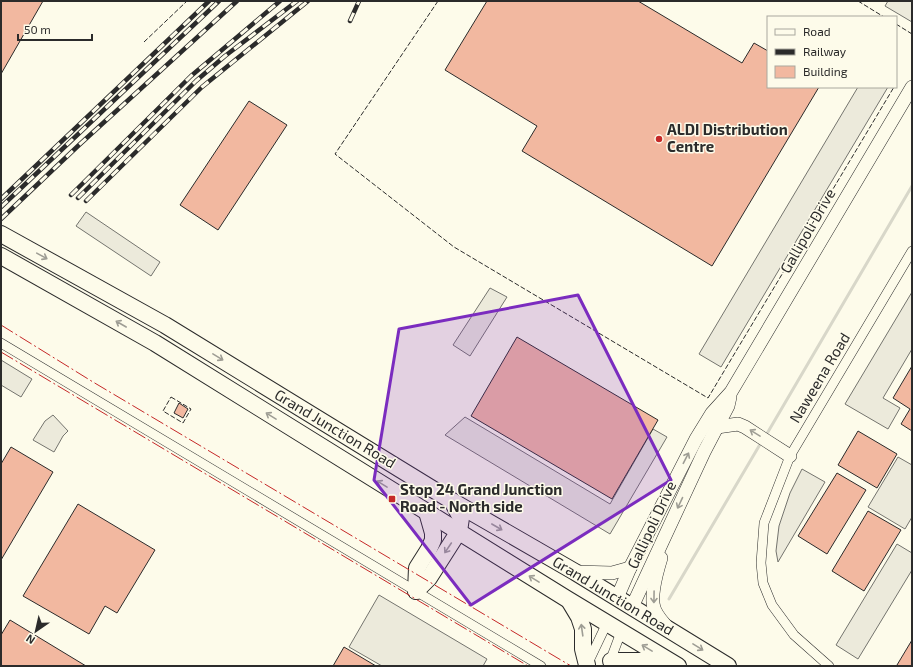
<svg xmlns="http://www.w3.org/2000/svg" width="913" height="667" font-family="'Exo 2',sans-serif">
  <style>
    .parking { fill: #eceadb; stroke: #74746e }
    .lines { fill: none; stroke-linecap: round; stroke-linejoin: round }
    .stream { stroke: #d8d7c9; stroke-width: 3 }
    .building { fill: #f2b8a0; stroke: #2b2b2b }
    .street-casing { stroke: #2b2b2b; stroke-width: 10 }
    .secondary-casing { stroke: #2b2b2b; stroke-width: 14 }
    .highway-casing { stroke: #2b2b2b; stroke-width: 18 }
    .street { stroke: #fdfbea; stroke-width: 9 }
    .secondary { stroke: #fdfbea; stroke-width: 13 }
    .highway { stroke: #fdfbea; stroke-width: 16 }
    .rail-casing { stroke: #2b2b2b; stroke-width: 4.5 }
    .rail { stroke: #fdfbea; stroke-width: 3; stroke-dasharray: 9; stroke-linecap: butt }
    .fence { stroke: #2b2b2b; stroke-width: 1; stroke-dasharray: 5 2; stroke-linecap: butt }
    .power { stroke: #c62828; stroke-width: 1; stroke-dasharray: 14 3 2 3; stroke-linecap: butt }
    .oneway { stroke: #9e9d94 }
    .marked { fill: #7b2cbf; fill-opacity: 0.2; stroke: #7b2cbf; stroke-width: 3; stroke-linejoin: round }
    .poi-dot { fill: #c62828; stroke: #fdfbea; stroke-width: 1.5 }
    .labels { text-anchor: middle; stroke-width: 3; stroke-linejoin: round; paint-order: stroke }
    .poi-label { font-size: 15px; font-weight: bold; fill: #2b2b2b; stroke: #fdfbea; text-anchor: start }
    .street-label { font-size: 15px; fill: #2b2b2b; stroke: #fdfbea }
  </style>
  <rect width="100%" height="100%" fill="#fdfbea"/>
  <!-- parking -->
  <g class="parking">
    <path d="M888,1H912V22L885,6Z"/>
    <path d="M858,87H888L721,367L699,354Z"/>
    <path d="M86,212L160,262L151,276L76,226Z"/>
    <path d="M490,288L507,297L470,356L453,345Z"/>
    <path d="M912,292V349L883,398L900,408L888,429L845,404Z"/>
    <path d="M1,360L32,379L21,397L1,385Z"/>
    <path d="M53,415L68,431L63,436L54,452L33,440L45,421Z"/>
    <path d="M465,417L610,504L653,429L667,437L610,534L445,435Z"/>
    <path d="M898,457L912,465V517L905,529L868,507Z"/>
    <path d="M802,469L825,482L778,562L776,551L779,526L790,493Z"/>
    <path d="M897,544L912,553V570L858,659L836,645Z"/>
    <path d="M379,595L487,659L483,666H382L349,647Z"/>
  </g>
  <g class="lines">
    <!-- stream -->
    <g class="stream">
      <path d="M765,437L912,186"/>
      <path d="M669,599L762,441"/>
    </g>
  </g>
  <!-- building -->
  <g class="building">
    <path d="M1,1H43L1,74Z"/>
    <path d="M487,1H638L742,63L754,43L768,51V87H819L712,266L522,151L537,126L445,70Z"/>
    <path d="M249,101L287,125L218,230L180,205Z"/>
    <path d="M517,337L658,420L612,499L471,416Z"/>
    <path d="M912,366V431L901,424L910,409L893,398Z"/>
    <path d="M179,403L188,409L183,418L174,413Z"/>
    <path d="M858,431L897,454L877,488L838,465Z"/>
    <path d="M11,447L53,472L1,560V464Z"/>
    <path d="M837,473L866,490L827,554L798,536Z"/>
    <path d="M78,504L155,550L117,613L105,606L89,634L23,596Z"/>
    <path d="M868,511L901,530L864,591L832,571Z"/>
    <path d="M10,620L86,666H1V635Z"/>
    <path d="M912,640V666H898L897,665Z"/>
    <path d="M344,647L376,666H333Z"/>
  </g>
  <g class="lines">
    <defs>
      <g id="street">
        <path d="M1,343L541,666"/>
        <path d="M609,664L621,632"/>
        <path d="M587,665L607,623"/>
        <path d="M829,666L794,635L772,605L763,583L761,563L764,523L790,456L912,251"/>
      </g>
      <g id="secondary">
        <path d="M717,427L738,424L745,427L790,456"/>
        <path d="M661,558C657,571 650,595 654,608C656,615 662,621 666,626"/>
        <path d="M575,572L612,573L630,568"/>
        <path d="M617,598L630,568L696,439L712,413L731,392L912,87"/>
        <path d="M632,607L704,452L728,406L730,397"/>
      </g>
      <g id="highway">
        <path d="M1,234L165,325L452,501L575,572L728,666"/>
        <path d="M1,256L155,343L567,599L678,666"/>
        <path d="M416,591L429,578L459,531L461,518L452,501"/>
        <path d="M416,591L417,568L429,549L433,540V533L427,512"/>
        <path d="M570,602L579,617L583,629V649L587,665"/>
        <path d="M611,661H646L664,666"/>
      </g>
    </defs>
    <!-- street casing -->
    <use href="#street" class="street-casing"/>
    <!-- secondary casing -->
    <use href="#secondary" class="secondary-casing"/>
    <!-- highway casing -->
    <use href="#highway" class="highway-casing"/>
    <!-- street -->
    <use href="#street" class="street"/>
    <!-- secondary -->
    <use href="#secondary" class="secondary"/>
    <!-- highway -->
    <use href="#highway" class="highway"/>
    <defs>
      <g id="rail">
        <path d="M350,21L359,1"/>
        <path d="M71,195L191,76L280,1"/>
        <path d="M78,198L196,81L225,56L297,1"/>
        <path d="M1,199L209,1"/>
        <path d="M86,201L202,87L308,1"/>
        <path d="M1,207L219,1"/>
        <path d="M1,219L79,145L237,1"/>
      </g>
    </defs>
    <!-- rail casing -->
    <use href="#rail" class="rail-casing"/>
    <!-- rail -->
    <use href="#rail" class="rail"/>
    <!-- fence -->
    <g class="fence">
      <path d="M438,1L335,154L454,247L708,398L894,87"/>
      <path d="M858,1L884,17"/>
      <path d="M896,24L912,34"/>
      <path d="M144,42L187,1"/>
      <path d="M171,397L191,409L183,423L163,411Z"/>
    </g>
    <!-- power -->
    <g class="power">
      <path d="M1,325L93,382L571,666"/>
      <path d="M1,352L528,666"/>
    </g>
  </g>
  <!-- one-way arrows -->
  <defs><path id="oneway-shaft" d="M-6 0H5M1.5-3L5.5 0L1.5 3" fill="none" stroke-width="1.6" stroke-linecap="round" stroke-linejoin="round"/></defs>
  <g class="oneway">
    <use href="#oneway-shaft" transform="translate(42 256) rotate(29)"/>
    <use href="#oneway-shaft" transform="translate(121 324) rotate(-150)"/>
    <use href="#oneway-shaft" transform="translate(218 357) rotate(31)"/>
    <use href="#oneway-shaft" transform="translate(271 416) rotate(-148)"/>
    <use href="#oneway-shaft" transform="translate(755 433) rotate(-148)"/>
    <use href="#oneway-shaft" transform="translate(686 458) rotate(-63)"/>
    <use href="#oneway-shaft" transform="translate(382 484) rotate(-148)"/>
    <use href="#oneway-shaft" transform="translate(680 503) rotate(115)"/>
    <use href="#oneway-shaft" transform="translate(497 527) rotate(30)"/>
    <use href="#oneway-shaft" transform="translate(448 548) rotate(124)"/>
    <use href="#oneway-shaft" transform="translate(534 579) rotate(-148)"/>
    <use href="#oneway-shaft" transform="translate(654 597) rotate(91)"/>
    <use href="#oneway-shaft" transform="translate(582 630) rotate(-98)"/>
    <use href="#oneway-shaft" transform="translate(698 647) rotate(32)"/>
    <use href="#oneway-shaft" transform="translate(647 648) rotate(-149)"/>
  </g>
  <!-- marked area -->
  <path class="marked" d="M578,295L671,480L471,605L374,480L399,329Z"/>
  <!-- markers -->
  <g class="poi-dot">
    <circle cx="659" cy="139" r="4"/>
    <rect x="388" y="495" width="8" height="8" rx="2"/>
  </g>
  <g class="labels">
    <!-- poi labels -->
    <g class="poi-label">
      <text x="667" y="135">ALDI Distribution<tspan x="667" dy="17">Centre</tspan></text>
      <text x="400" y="495">Stop 24 Grand Junction<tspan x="400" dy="17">Road - North side</tspan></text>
    </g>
    <!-- street labels -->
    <g class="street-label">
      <text transform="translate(808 231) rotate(-60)" y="5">Gallipoli Drive</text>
      <text transform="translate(820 378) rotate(-59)" y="5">Naweena Road</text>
      <text transform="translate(335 429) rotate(31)" y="5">Grand Junction Road</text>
      <text transform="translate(652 525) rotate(-65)" y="5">Gallipoli Drive</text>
      <text transform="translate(613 596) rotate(31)" y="5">Grand Junction Road</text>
    </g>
  </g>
  <!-- border -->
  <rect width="913" height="667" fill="none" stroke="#2b2b2b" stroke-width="4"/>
  <!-- legend -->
  <rect x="767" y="16" width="130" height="72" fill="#fdfbea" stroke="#a9a89e"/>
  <rect x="775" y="29" width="20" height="6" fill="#fdfbea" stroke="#a9a89e"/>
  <text x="803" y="36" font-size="12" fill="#2b2b2b">Road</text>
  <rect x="775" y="49" width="20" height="6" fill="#2b2b2b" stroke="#a9a89e"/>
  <text x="803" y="56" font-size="12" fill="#2b2b2b">Railway</text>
  <rect x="775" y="66" width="20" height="12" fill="#f2b8a0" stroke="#a9a89e"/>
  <text x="803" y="76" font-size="12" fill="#2b2b2b">Building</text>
  <!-- north arrow -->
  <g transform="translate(36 631) rotate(214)" stroke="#fdfbea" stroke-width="3" paint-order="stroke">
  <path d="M0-3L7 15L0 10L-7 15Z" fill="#2b2b2b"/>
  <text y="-6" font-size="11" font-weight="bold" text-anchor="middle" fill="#2b2b2b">N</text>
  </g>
  <!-- scale -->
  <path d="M18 34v6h74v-6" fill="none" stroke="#2b2b2b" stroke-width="2"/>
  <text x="24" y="34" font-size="12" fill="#2b2b2b" stroke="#fdfbea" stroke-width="3" paint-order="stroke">50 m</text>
</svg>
